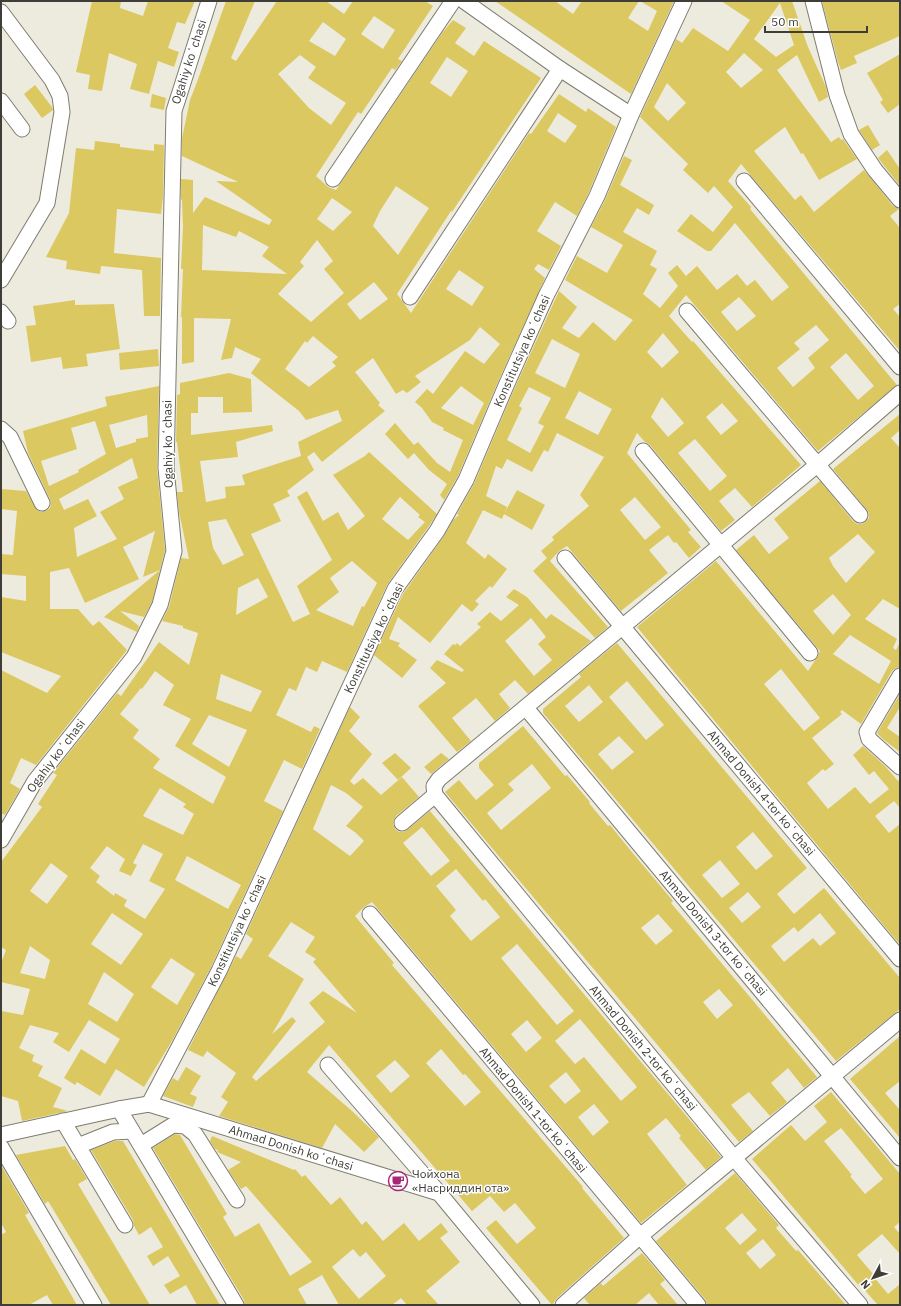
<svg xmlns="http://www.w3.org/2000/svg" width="901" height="1306" font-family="'IBM Plex Sans',sans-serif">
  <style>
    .building { fill: #dcc860; fill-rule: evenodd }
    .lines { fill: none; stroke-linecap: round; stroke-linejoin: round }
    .minor-casing { stroke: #7f7c70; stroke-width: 17 }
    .minor { stroke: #fff; stroke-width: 15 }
    .labels { text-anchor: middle; stroke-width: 3; stroke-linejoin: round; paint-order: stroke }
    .street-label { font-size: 12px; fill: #3e3d37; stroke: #fff }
    .poi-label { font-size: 12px; fill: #3e3d37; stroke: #fff; text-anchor: start }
  </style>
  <rect width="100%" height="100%" fill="#edebdd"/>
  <!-- building -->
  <g class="building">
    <path d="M92,1H121L120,8L143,16L148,1H195L185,24L177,22L168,48L179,52L174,67L158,61L149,94L130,89L137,64L109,53L102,91L88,89L90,75L76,72Z"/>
    <path d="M226,1H255L231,58L236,61L277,1H326L344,14L353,1H425L433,6L398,59L402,61L395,70L392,68L361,114L358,112L316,176L328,187L336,190L442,33L453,20L466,28L455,43L474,56L484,41L541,78L452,212L451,211L397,294L411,313L529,133L531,134L559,94L586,112L588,108L616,127L589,192L577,216L555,202L537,231L561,246L549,270L538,264L534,269L545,278L497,384L458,476L444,500L440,495L447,484L429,470L414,453L408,459L385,434L395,423L414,445L418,442L437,463L450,472L463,440L443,430L444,428L432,422L422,408L415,402L427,389L433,394L465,351L484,364L500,344L480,327L470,340L415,376L421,382L407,393L403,390L396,394L373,358L355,372L380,403L378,405L385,411L322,462L314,452L307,457L314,470L287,491L290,496L273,504L281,521L251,534L293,622L310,614L297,586L332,560L297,497L307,491L323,521L338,512L348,530L365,516L333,475L365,456L369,452L437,514L429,526L387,585L347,672L322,661L317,672L306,667L296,691L289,688L276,715L311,732L314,726L320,729L302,769L284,760L264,801L283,811L211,967L173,1039L144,1087L116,1069L100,1096L77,1082L75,1085L64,1078L81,1049L105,1064L120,1039L89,1020L69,1052L53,1042L59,1033L30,1025L19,1048L34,1055L32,1061L43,1066L38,1076L62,1088L53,1107L68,1111L22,1121L18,1101L1,1096V1011L23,1015L30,989L1,982V963L6,950L1,947V862L42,807L38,804L57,775L53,773L117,693L121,696L159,642L189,665L198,633L183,628V626L162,621L169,607L181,558L189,559L179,512L177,492H183L177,442H176L177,395L180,394V383L229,373L251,379L252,412L223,413V397H198V413H191V435L272,425L273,431L236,442L238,457L200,461L206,502L226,498L225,487L245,485L242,475L301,456L298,442L342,421L338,410L306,420L299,411L251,373L261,359L235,347L232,358L221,360L231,319L194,318V362L182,364V317H181L183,269H181L183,227L182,200L181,199V179L193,180V213L205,197L269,225L272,220L216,181L238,182L182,156V138L190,100L197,82ZM374,16L395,30L383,49L361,34ZM323,22L346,39L335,56L309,41ZM300,55L316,67L308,78L346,103L331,125L309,108L278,74ZM447,57L468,71L451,97L430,83ZM558,113L577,126L565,143L547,131ZM396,186L429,208L398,255L373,226L380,211ZM332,198L352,212L333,231L317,219ZM203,225L236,237L239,231L269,247L262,256L287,274L202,270ZM317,240L333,261L324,269L344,293L311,322L278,294L304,266L300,262ZM459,270L484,287L472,306L446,289ZM374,282L388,299L360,320L347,304ZM313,336L338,357L332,362L336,366L309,387L285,369L305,341L307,343ZM461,386L484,403L473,425L441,408ZM400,497L420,515L418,517L425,522L408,540L382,519ZM226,519L244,555L223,565L213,548L208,522ZM352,561L377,583L364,607L362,606L353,626L316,610L339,592L330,578ZM258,578L268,597L236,615L238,588ZM155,671L174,685L163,705L191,719L175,746L226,777L213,804L153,768L160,759L133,738L139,730L120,714L141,688L142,689ZM221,674L262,691L251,712L216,699ZM209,715L247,730L229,767L192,744ZM160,788L186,804L183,807L194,814L183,835L143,816ZM143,844L163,854L149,881L165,889L145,919L124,906L127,900L115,893L114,896L96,882L100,876L90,868L107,846L126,860L125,859L119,871L131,876L137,865L133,863ZM187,856L241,885L228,909L175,880ZM51,863L68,876L47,904L30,891ZM112,913L143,934L121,965L91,944ZM30,946L50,960L45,979L20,973ZM171,958L195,974L177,1005L151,987ZM104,972L134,994L117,1022L88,1004Z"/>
    <path d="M495,1H555L573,14L582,1H639L628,18L648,31L657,11L640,1H674L631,94Z"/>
    <path d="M721,1H792L808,47L826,87L828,97L819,102L797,55L777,70L831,142L839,137L841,140L843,139L857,159L819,180L803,153L801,154L785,127L754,151L795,200L801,195L814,212L864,170L893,206L899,209L890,216L900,228V304L893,309L900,317V351L741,164L728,181L751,207L750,209L897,385L818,451L686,295L669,316L692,342L693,341L801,465L752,507L735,488L719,501L735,520L721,531L650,445L645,442L637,433L627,453L691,530L688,532L701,547L689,558L676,542L674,543L668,535L649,550L668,573L621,611L567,546L559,551L550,561L608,627L595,638L533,571L547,558L541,551L554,540L552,537L589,506L580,495L604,457L557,433L548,452L544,450L532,472L507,459L502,469L496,466L486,496L507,507L505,512L517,490L545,505L532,530L504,514L502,519L483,510L466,543L485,559L488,554L507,569L492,588L490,586L475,601L479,604L472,612L462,604L430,643L398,617L389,639L400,643L398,646L417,660L402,678L374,655L403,594L444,536L453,520L459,515L457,514L474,484L513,392L559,291L577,307L562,328L579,338L593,322L615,341L633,320L565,280L577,256L607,273L623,245L591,227L605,200L624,156L632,160L620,185L654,205L649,215L637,208L623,232L657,251L650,265L657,269L643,294L660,308L678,286L668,273L677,265L686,276L697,266L717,290L737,274L747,286L755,280L772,301L789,287L735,223L711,251H707L677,231L691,214L713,232L733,207L714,186L708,193L683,170L688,164L640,117L676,39L682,43L693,28L728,51L750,20ZM780,3L794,45L776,57L754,39ZM744,53L763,70L741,88L726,72ZM667,83L686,103L668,121L654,107ZM739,297L756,316L737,331L721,312ZM816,325L829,340L808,358L815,368L793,387L777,368L800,349L794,343ZM663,333L679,352L662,368L647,352ZM552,339L580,354L565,388L535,373ZM846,353L874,386L858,400L830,367ZM529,387L551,398L538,423L544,426L530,453L507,440L522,408L519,406ZM579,391L612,409L598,435L565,418ZM662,397L684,423L668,437L651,417ZM722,403L738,421L721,435L706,417ZM695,439L727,476L710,491L678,453ZM635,497L661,527L645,540L620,510Z"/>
    <path d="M822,1H900V36L854,56L857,63L841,70L838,62Z"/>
    <path d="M900,54V104L888,113L880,102L883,100L867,73Z"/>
    <path d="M35,85L52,107L53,110L42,118L24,94Z"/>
    <path d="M152,94L166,98L164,110L150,107Z"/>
    <path d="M868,125L880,145L872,150L859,130Z"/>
    <path d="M95,141L120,144V147L154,151V144L164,145L163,197L161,214L117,209L114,253L161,258L160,316H144L142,270L101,266L100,274L66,269L67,261L46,257L69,213L76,148L94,150Z"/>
    <path d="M887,150L900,169V186L878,158Z"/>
    <path d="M75,300V305L114,304L120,349L86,354L88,366L63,369L61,357L31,362L26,326L36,325L33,306Z"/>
    <path d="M158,349L159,366L120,370L119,353Z"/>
    <path d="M159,386L157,468L165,550L160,570L143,577L155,531L123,547L139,579L85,603L69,568L50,572V609H78L93,626L99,621L127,650L36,765L21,758L10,783L20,789L5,815L1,813V670L47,693L61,676L1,652V597L26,601V576L1,574V554L13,555L17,511L1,509V489L26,491L37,510L41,512L46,511L50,508L51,504L50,499L28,453L23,431L107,406L105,397ZM147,415L148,437L136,439V442L116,448L109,425ZM95,421L106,454L78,470L79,472L49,486L41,461L77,449L71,428ZM132,458L138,478L118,487L124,499L100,512L117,539L77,557L74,528L97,516L88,499L64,510L59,499Z"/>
    <path d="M900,414V430L891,438L900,448V609L883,599L865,619L897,639L893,648L896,650L900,642V667L896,668L892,671L861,724L842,710L840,712L842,714L812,738L834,764L825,771L823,769L807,783L828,809L855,787L870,804L889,789L874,771L869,775L853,755L863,746L885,766L898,781L900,779V808L894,801L875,816L889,833L900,824V945L637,627L716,561L808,671L818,656L820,651L736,550L754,535L769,554L789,538L774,519L820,481L853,521L857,524H862L865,522L869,518V513L867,510L833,469ZM858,534L875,552L846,583L833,566L829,558ZM833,594L851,615L833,635L813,611ZM850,635L891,661L879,684L833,654ZM781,669L820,718L804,731L764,684Z"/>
    <path d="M160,570L152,602L144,617L120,611L139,626L137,632L104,617Z"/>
    <path d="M514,589L527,597L546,619L551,614L591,641L528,694L515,680L499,694L510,708L495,721L476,698L452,718L471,741L457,752L418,706L446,683L430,668L437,660L462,672L464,670L444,654L453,644L455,645L457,643L460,646L481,627L477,624L490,612L501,621L519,605L506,597ZM531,618L546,637L538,644L552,660L534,676L505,641Z"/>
    <path d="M617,643L807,868L777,894L794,914L824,888L900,978V1009L836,1061L543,713V709L581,677L579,674ZM627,681L664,725L646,740L609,697ZM589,685L603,702L579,722L565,706ZM619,736L634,752L612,770L598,754ZM753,832L773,856L756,870L736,847ZM720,860L740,884L722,898L702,875ZM748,892L761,907L742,923L729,908ZM820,913L836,933L820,946L813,938L784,962L771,946L794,927L798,932Z"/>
    <path d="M900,694V707L887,728L900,737V752L884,740L877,733Z"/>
    <path d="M350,707L360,717L349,731L372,754L350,781L354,785L363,778L381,795L402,777L419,797L396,816L394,820L393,824L395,829L399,832H403L407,830L430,811L721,1157L706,1170L679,1138L681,1136L666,1118L647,1134L687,1185L641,1223L372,902L364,907L355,916L394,963L392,965L583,1187L582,1188L624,1238L557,1298L552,1305L486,1228L496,1220L517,1244L536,1228L515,1203L504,1212L490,1196L472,1211L329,1045L307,1072L352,1111L379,1137L364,1152L335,1124L322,1148L219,1116L228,1102L221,1097L236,1073L207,1051L203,1057L188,1050L236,956L241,959L253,939L246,934ZM331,785L346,793L363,807L346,826L356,833L364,841L350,856L313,829ZM422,827L450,861L431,876L403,843ZM456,869L483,901L485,899L500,917L471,941L450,916L456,910L436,886ZM291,922L315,937L305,952L316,959L313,962L357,1013L323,991L309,1003L325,1022L256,1081L252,1077L296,1021L292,1017L272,1034L304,979L268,956ZM517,944L574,1011L557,1025L501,958ZM580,1019L637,1087L621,1101L584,1057L575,1064L555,1041ZM527,1020L542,1038L526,1052L511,1034ZM441,1049L463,1075L465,1074L481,1092L465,1106L426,1063ZM395,1060L410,1076L391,1093L376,1076ZM566,1072L581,1091L565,1104L549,1086ZM594,1104L609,1122L593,1136L578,1117Z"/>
    <path d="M523,726L565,776L567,775L590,802L589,803L608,826L610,825L631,851L673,901L671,903L817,1077L804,1088L788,1068L771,1083L787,1102L770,1116L749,1092L731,1105L753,1131L739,1142L445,792L459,780L476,800L494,785L479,768V763ZM532,764L551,788L501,830L487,813L514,790L508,784ZM658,914L673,931L656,945L641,928ZM719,989L733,1005L717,1019L703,1002Z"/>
    <path d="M395,753L411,768L398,780L382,763Z"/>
    <path d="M441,753L449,759L431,774L424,767Z"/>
    <path d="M900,1036V1081L885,1093L900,1110V1138L850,1079Z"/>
    <path d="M186,1067L201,1076L190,1094L197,1097L193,1107L163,1096L173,1078L178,1081Z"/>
    <path d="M831,1092L900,1174V1222L894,1227L900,1234V1254L882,1234L857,1255L874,1275L873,1276L888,1294L900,1284V1305H876L877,1304L861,1286L860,1287L752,1159L791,1125L805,1141L827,1122L814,1106ZM841,1128L883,1179L865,1194L850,1176L852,1175L824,1141Z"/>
    <path d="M175,1134L180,1135L227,1214L223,1217L235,1237L259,1223L290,1276L312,1262L246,1186L241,1189L228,1170L241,1162L217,1152L218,1150L215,1149L210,1141L212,1136L294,1170L295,1169L302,1177L305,1175L331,1205L340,1197L362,1225L366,1221L383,1241L404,1223L419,1241L441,1223L448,1232L440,1238L460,1262L426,1291L439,1305H407L401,1298L392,1305H339L322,1275L298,1289L307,1305H245L244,1300L153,1148ZM353,1249L360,1257L366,1252L386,1276L359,1299L332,1267Z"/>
    <path d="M115,1141H123L220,1305H197L186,1285L170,1294L164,1285L180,1276L168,1256L153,1266L147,1256L163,1247L151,1227L139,1235L134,1226L133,1220L91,1150Z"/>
    <path d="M65,1146L73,1160L75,1159L87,1179L78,1184L150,1305H111L48,1201L45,1204L16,1155Z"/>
    <path d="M1,1165L29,1213L25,1215L77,1305H53L47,1295L29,1305H1V1235L6,1232L1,1223Z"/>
    <path d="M735,1173L779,1225L776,1228L796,1251L798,1250L846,1305H708L707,1304L705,1299L656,1241ZM742,1213L757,1230L740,1245L725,1228ZM763,1239L776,1255L760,1269L746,1253Z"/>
    <path d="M642,1253L665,1280L660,1284L678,1305H659L649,1293L635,1305H590L584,1298L601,1283L603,1286Z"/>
  </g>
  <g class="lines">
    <defs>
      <g id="minor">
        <path d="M464,1L560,69L631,115"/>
        <path d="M813,1L837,95L851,134L875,170L900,200"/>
        <path d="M1,12L52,80L60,96L62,112L47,203L1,280"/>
        <path d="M1,101L22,129"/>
        <path d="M333,179L453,1"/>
        <path d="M744,181L900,367"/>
        <path d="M410,297L560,69"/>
        <path d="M687,311L860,515"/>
        <path d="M1,312L8,321"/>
        <path d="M1,429L10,437L42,503"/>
        <path d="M643,451L810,653"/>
        <path d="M565,558L900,959"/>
        <path d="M900,676L867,732L869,739L900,767"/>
        <path d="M526,708L900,1158"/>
        <path d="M402,823L435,795"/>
        <path d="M1,840L35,781L134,657L160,605L174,551L166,468L174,111L209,1"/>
        <path d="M370,914L698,1305"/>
        <path d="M328,1065L439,1193"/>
        <path d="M149,1104L219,971L395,589L437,531L466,480L505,388L546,296L597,196L631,115L684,1"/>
        <path d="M119,1109L236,1305"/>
        <path d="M63,1121L125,1225"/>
        <path d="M1,1135L119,1109L149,1104L439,1193L532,1305"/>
        <path d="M141,1145L173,1125L185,1126L195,1134L237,1200"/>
        <path d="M78,1146L113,1132L132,1131"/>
        <path d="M1,1147L94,1305"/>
        <path d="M563,1305L639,1237L900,1020"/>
        <path d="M860,1305L734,1158L435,795L434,786L439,779L817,465L900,393"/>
      </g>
    </defs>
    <!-- minor casing -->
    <use href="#minor" class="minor-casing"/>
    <!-- minor -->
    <use href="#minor" class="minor"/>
  </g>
  <!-- icons -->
  <defs>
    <symbol id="cafe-ring" viewBox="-11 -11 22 22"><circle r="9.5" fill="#fff" stroke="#a82877" stroke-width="1.5"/><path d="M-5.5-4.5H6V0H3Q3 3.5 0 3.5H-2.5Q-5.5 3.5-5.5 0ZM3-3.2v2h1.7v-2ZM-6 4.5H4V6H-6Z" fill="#a82877"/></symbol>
  </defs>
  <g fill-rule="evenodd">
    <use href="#cafe-ring" x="387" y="1170" width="22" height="22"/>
  </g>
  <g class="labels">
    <!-- street labels -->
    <g class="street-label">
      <text transform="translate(189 62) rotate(-72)" y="4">Ogahiy koʻchasi</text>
      <text transform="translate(522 351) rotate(-66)" y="4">Konstitutsiya koʻchasi</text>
      <text transform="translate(168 444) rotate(-91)" y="4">Ogahiy koʻchasi</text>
      <text transform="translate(374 638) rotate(-64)" y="4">Konstitutsiya koʻchasi</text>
      <text transform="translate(56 756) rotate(-53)" y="4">Ogahiy koʻchasi</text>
      <text transform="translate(761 793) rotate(50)" y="4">Ahmad Donish 4-tor koʻchasi</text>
      <text transform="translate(237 931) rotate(-65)" y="4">Konstitutsiya koʻchasi</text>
      <text transform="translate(713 933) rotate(50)" y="4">Ahmad Donish 3-tor koʻchasi</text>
      <text transform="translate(643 1048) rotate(50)" y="4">Ahmad Donish 2-tor koʻchasi</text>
      <text transform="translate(533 1110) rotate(50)" y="4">Ahmad Donish 1-tor koʻchasi</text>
      <text transform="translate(291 1148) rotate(17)" y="4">Ahmad Donish koʻchasi</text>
    </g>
    <!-- poi labels -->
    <g class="poi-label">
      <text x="412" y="1178">Чойхона<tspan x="412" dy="14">«Насриддин ота»</tspan></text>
    </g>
  </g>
  <!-- border -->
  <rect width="901" height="1306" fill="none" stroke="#3e3d37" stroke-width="4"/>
  <!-- north arrow -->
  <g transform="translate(873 1278) rotate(230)" stroke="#ffffff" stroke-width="3" paint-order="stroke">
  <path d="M0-3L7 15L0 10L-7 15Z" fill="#3e3d37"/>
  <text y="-6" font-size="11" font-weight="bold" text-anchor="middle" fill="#3e3d37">N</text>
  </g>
  <!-- scale -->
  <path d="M765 26v6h102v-6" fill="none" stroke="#3e3d37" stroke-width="2"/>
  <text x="771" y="26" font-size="12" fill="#3e3d37" stroke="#ffffff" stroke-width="3" paint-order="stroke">50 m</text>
</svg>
